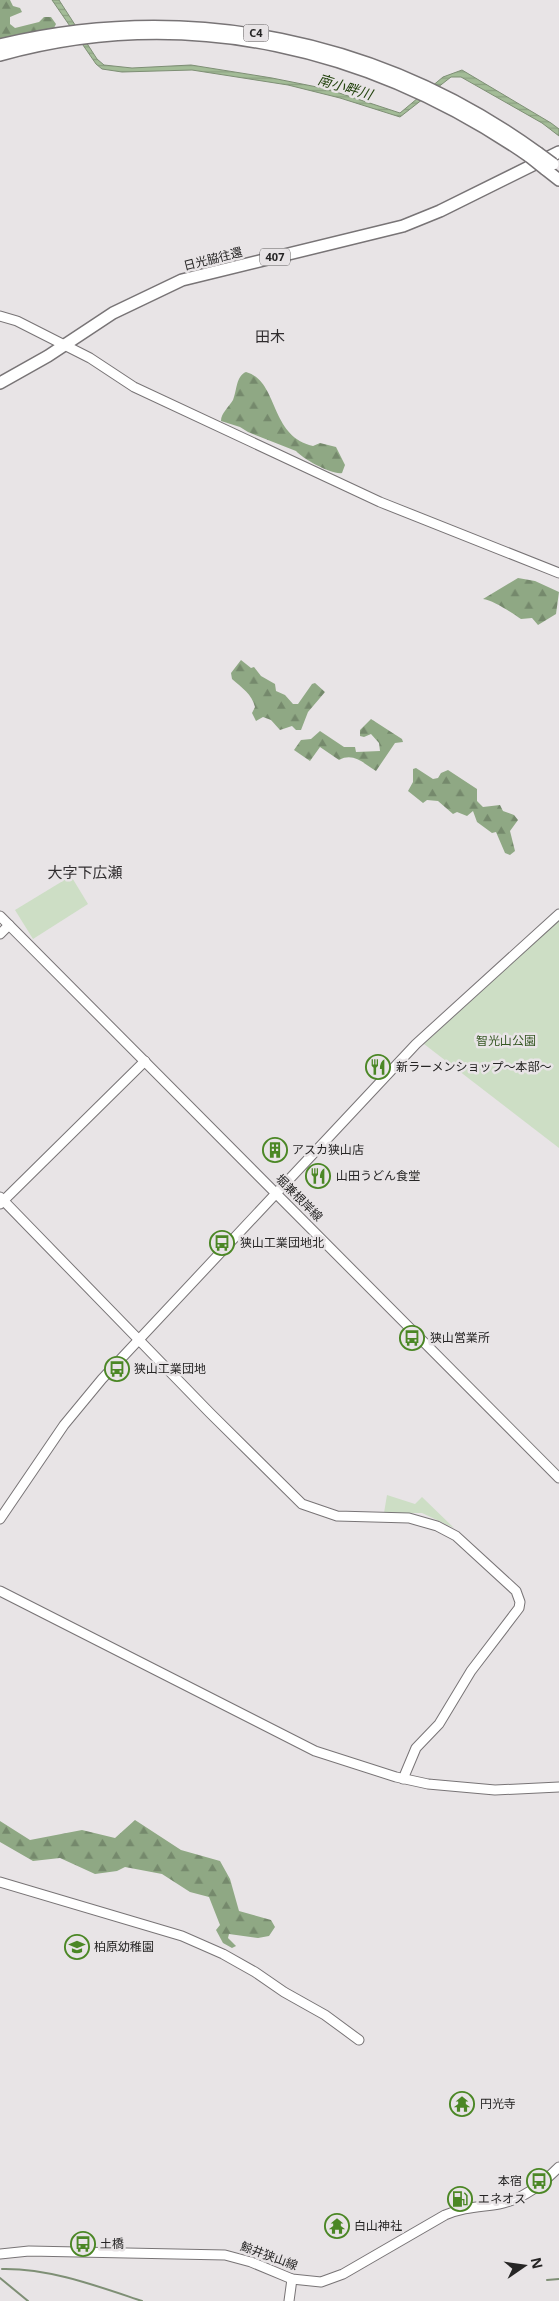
<svg xmlns="http://www.w3.org/2000/svg" width="559" height="2301" font-family="'Noto Sans','Noto Sans JP',sans-serif">
  <style>
    .forest { fill: url(#forest-firs) }
    .park { fill: #cddec5 }
    .water { fill: url(#water-rules); stroke: #7e8f75 }
    .lines { fill: none; stroke-linecap: round; stroke-linejoin: round }
    .stream { stroke: #7e8f75; stroke-width: 2 }
    .secondary-casing { stroke: #787476; stroke-width: 11 }
    .highway-casing { stroke: #787476; stroke-width: 14 }
    .secondary { stroke: #fff; stroke-width: 9 }
    .highway { stroke: #fff; stroke-width: 11 }
    .highway-bridge-casing { stroke: #787476; stroke-width: 14; stroke-linecap: butt }
    .highway-bridge { stroke: #fff; stroke-width: 11 }
    .labels { text-anchor: middle; stroke-width: 5; stroke-linejoin: round; paint-order: stroke }
    .shield { fill: #e8e4e6; stroke: #605e5f; stroke-width: 1 }
    .shield-label { font-size: 11px; font-weight: bold; fill: #262525 }
    .street-label { font-size: 12px; fill: #262525; stroke: #e8e4e6 }
    .park-label { font-size: 12px; fill: #355623; stroke: #e8e4e6 }
    .poi-label { font-size: 12px; fill: #262525; stroke: #e8e4e6; text-anchor: start }
    .water-label { font-size: 14px; font-style: italic; fill: #24440f; stroke: #e8e4e6 }
    .quarter-label { font-size: 15px; fill: #312e30; stroke: #e8e4e6 }
  </style>
  <defs>
    <pattern id="forest-firs" width="22" height="20" patternUnits="userSpaceOnUse" patternTransform="scale(1.25)"><rect width="22" height="20" fill="#8fa884"/><path d="M5 1l3.5 6h-7zM16 11l3.5 6h-7z" fill="#75896c"/></pattern>
    <pattern id="water-rules" width="6" height="5" patternUnits="userSpaceOnUse" patternTransform="scale(1.25)"><rect width="6" height="5" fill="#a3bc97"/><path d="M0 2.5h6" fill="none" stroke="#8ca182"/></pattern>
  </defs>
  <rect width="100%" height="100%" fill="#e8e4e6"/>
  <!-- forest -->
  <g class="forest">
    <path d="M0,0H10L13,6L20,8L22,12L10,17V24L15,28L39,22L44,17H51L56,24L54,28L0,40Z"/>
    <path d="M246,372C279,381 269,436 313,446L320,443L336,447L345,465L342,473C332,475 303,459 296,451L248,432L240,427L221,421C221,413 229,407 233,400C237,390 236,376 246,372Z"/>
    <path d="M518,578L535,581L559,592L556,614L538,625L532,618L521,619C512,613 493,600 483,599Z"/>
    <path d="M241,660L251,668L254,667L261,676L275,684L276,691L285,695L293,704H298L312,684L315,683L325,692L308,712L301,730H296L292,726L280,730L271,720L263,717L256,721L252,713L255,707C252,694 242,688 232,679L231,673Z"/>
    <path d="M371,719L402,739L403,742L395,743L376,771C364,764 354,752 339,760L320,747L310,761L294,750L301,740L311,739L320,731L344,747H355L356,752L380,751L379,743L371,734L364,737L360,736V730Z"/>
    <path d="M416,768L433,779L438,778L441,773L448,770L477,789V801L483,807L500,805L503,811L514,815L518,820L510,831L515,851L510,855L505,853L496,832L492,833L477,822L473,811L467,816L457,812L453,814L438,801L427,800L423,803L408,791L413,782V769Z"/>
    <path d="M135,1820L181,1850L220,1861L230,1879L239,1911L271,1920L275,1927L269,1936L258,1938L229,1934L228,1938L236,1946L232,1948L223,1943L216,1930L220,1925L209,1897L190,1892L162,1874L125,1867L117,1871L95,1874L60,1858L33,1861L0,1842V1821L30,1840L82,1830L115,1838Z"/>
  </g>
  <!-- park -->
  <g class="park">
    <path d="M71,876L88,904L33,939L15,910Z"/>
    <path d="M559,920V1148L424,1044Z"/>
    <path d="M387,1495L415,1504L422,1497L454,1528L422,1513H384Z"/>
  </g>
  <!-- water -->
  <path class="water" d="M52,0H59L97,59L104,65L132,68L191,65L272,78L327,89L400,113L443,77L462,70L551,123L559,129V136L542,123L461,77H451L400,117L340,98L288,85L192,70L122,72L102,69L96,64Z"/>
  <g class="lines">
    <!-- stream -->
    <g class="stream">
      <path d="M2,2269C49,2268 97,2286 142,2301"/>
      <path d="M0,2278L28,2301"/>
      <path d="M547,2280L559,2279"/>
    </g>
    <defs>
      <g id="secondary">
        <path d="M0,316L17,321L90,358L134,387L380,502L559,573"/>
        <path d="M0,916L559,1478"/>
        <path d="M0,934L9,925"/>
        <path d="M0,1197L210,1413L302,1504L337,1516L409,1518L437,1526L456,1536L516,1591L520,1602L519,1608L471,1671L439,1724L416,1748L403,1779"/>
        <path d="M0,1204L145,1061"/>
        <path d="M0,1519L64,1425L102,1379L416,1044L559,914"/>
        <path d="M0,1591L315,1751L396,1777L428,1784L495,1790L559,1787"/>
        <path d="M0,1882L182,1936L223,1954L255,1972L284,1992L325,2015L359,2040"/>
        <path d="M0,2254L29,2251L225,2255L251,2262L292,2279L321,2282L343,2274L445,2215C463,2207 480,2207 499,2204C524,2199 542,2184 559,2167"/>
        <path d="M289,2301L292,2279"/>
      </g>
      <g id="highway">
        <path d="M0,45C189,0 381,39 538,153"/>
        <path d="M0,55C187,3 373,48 530,157"/>
        <path d="M545,169L559,180"/>
        <path d="M0,383L48,356L113,313L182,280L403,226L440,211L559,152"/>
      </g>
    </defs>
    <!-- secondary casing -->
    <use href="#secondary" class="secondary-casing"/>
    <!-- highway casing -->
    <use href="#highway" class="highway-casing"/>
    <!-- secondary -->
    <use href="#secondary" class="secondary"/>
    <!-- highway -->
    <use href="#highway" class="highway"/>
    <defs>
      <g id="highway-bridge">
        <path d="M538,153L553,164"/>
        <path d="M530,157L545,169"/>
      </g>
    </defs>
    <!-- highway-bridge casing -->
    <use href="#highway-bridge" class="highway-bridge-casing"/>
    <!-- highway-bridge -->
    <use href="#highway-bridge" class="highway-bridge"/>
  </g>
  <!-- icons -->
  <defs>
    <symbol id="restaurant-ring" viewBox="-11 -11 22 22"><circle r="9.5" fill="#e8e4e6" stroke="#4b8725" stroke-width="1.5"/><path d="M-5-6h1v4h1v-4h1v4h1v-4h1v5L-1.5 .5V6h-2V.5L-5-1ZM5-6V6H3V1.5H1.5Q1.5-4 5-6Z" fill="#4b8725"/></symbol>
    <symbol id="building-ring" viewBox="-11 -11 22 22"><circle r="9.5" fill="#e8e4e6" stroke="#4b8725" stroke-width="1.5"/><path d="M-4-6H4V6H1V3H-1V6H-4ZM-2.5-4.3h1.7v1.8h-1.7ZM.8-4.3h1.7v1.8H.8ZM-2.5-1h1.7V.8h-1.7ZM.8-1h1.7V.8H.8Z" fill="#4b8725"/></symbol>
    <symbol id="bus-ring" viewBox="-11 -11 22 22"><circle r="9.5" fill="#e8e4e6" stroke="#4b8725" stroke-width="1.5"/><path d="M-5-6H5V4H4V6H2V4H-2V6H-4V4H-5ZM-3.5-4V0h7V-4ZM-3.5 1.2v1.5H-2V1.2ZM2 1.2v1.5H3.5V1.2Z" fill="#4b8725"/></symbol>
    <symbol id="school-ring" viewBox="-11 -11 22 22"><circle r="9.5" fill="#e8e4e6" stroke="#4b8725" stroke-width="1.5"/><path d="M0-5L7-2L0 1L-7-2ZM-4 1L0 2.5L4 1V4Q0 6-4 4Z" fill="#4b8725"/></symbol>
    <symbol id="temple-ring" viewBox="-11 -11 22 22"><circle r="9.5" fill="#e8e4e6" stroke="#4b8725" stroke-width="1.5"/><path d="M0-6L5-2H3V0L6.5 2.5H4V6H1.5V3h-3V6H-4V2.5H-6.5L-3 0V-2H-5Z" fill="#4b8725"/></symbol>
    <symbol id="fuel-ring" viewBox="-11 -11 22 22"><circle r="9.5" fill="#e8e4e6" stroke="#4b8725" stroke-width="1.5"/><path d="M-5.5-6h7V0h2V4h1.3V-2.5L3-4.5l.8-.8L6-3V5H2.5V1h-1V6h-7ZM-4.2-4.7v3.2H.2V-4.7Z" fill="#4b8725"/></symbol>
  </defs>
  <g fill-rule="evenodd">
    <use href="#restaurant-ring" x="364" y="1053" width="28" height="28"/>
    <use href="#building-ring" x="261" y="1136" width="28" height="28"/>
    <use href="#restaurant-ring" x="304" y="1162" width="28" height="28"/>
    <use href="#bus-ring" x="208" y="1229" width="28" height="28"/>
    <use href="#bus-ring" x="398" y="1324" width="28" height="28"/>
    <use href="#bus-ring" x="103" y="1355" width="28" height="28"/>
    <use href="#school-ring" x="63" y="1933" width="28" height="28"/>
    <use href="#temple-ring" x="448" y="2090" width="28" height="28"/>
    <use href="#bus-ring" x="525" y="2167" width="28" height="28"/>
    <use href="#fuel-ring" x="446" y="2185" width="28" height="28"/>
    <use href="#temple-ring" x="323" y="2212" width="28" height="28"/>
    <use href="#bus-ring" x="69" y="2230" width="28" height="28"/>
  </g>
  <g class="labels">
    <!-- shield labels -->
    <g class="shield">
      <rect x="243.5" y="24.5" width="25" height="17" rx="4"/>
      <rect x="260" y="248.5" width="30" height="17" rx="4"/>
    </g>
    <g class="shield-label">
      <text x="256" y="37">C4</text>
      <text x="275" y="261">407</text>
    </g>
    <!-- street labels -->
    <g class="street-label">
      <text transform="translate(213 259) rotate(-14)" y="4">日光脇往還</text>
      <text transform="translate(299 1198) rotate(45)" y="4">堀兼根岸線</text>
      <text transform="translate(269 2256) rotate(20)" y="4">鯨井狭山線</text>
    </g>
    <!-- park labels -->
    <g class="park-label">
      <text x="506" y="1045">智光山公園</text>
    </g>
    <!-- poi labels -->
    <g class="poi-label">
      <text x="396" y="1071">新ラーメンショップ～本部～</text>
      <text x="292" y="1154">アスカ狭山店</text>
      <text x="336" y="1180">山田うどん食堂</text>
      <text x="240" y="1247">狭山工業団地北</text>
      <text x="430" y="1342">狭山営業所</text>
      <text x="134" y="1373">狭山工業団地</text>
      <text x="94" y="1951">柏原幼稚園</text>
      <text x="480" y="2108">円光寺</text>
      <text x="522" y="2185" text-anchor="end">本宿</text>
      <text x="478" y="2203">エネオス</text>
      <text x="354" y="2230">白山神社</text>
      <text x="100" y="2248">土橋</text>
    </g>
    <!-- water labels -->
    <g class="water-label">
      <text transform="translate(345 87) rotate(17)" y="5">南小畔川</text>
    </g>
    <!-- quarter labels -->
    <g class="quarter-label">
      <text x="270" y="342">田木</text>
      <text x="85" y="878">大字下広瀬</text>
    </g>
  </g>
  <!-- north arrow -->
  <g transform="translate(524 2266) rotate(77)" stroke="#e8e4e6" stroke-width="4" paint-order="stroke">
  <path d="M0-4L9 19L0 12L-9 19Z" fill="#262525"/>
  <text y="-8" font-size="14" font-weight="bold" text-anchor="middle" fill="#262525">N</text>
  </g>
</svg>
